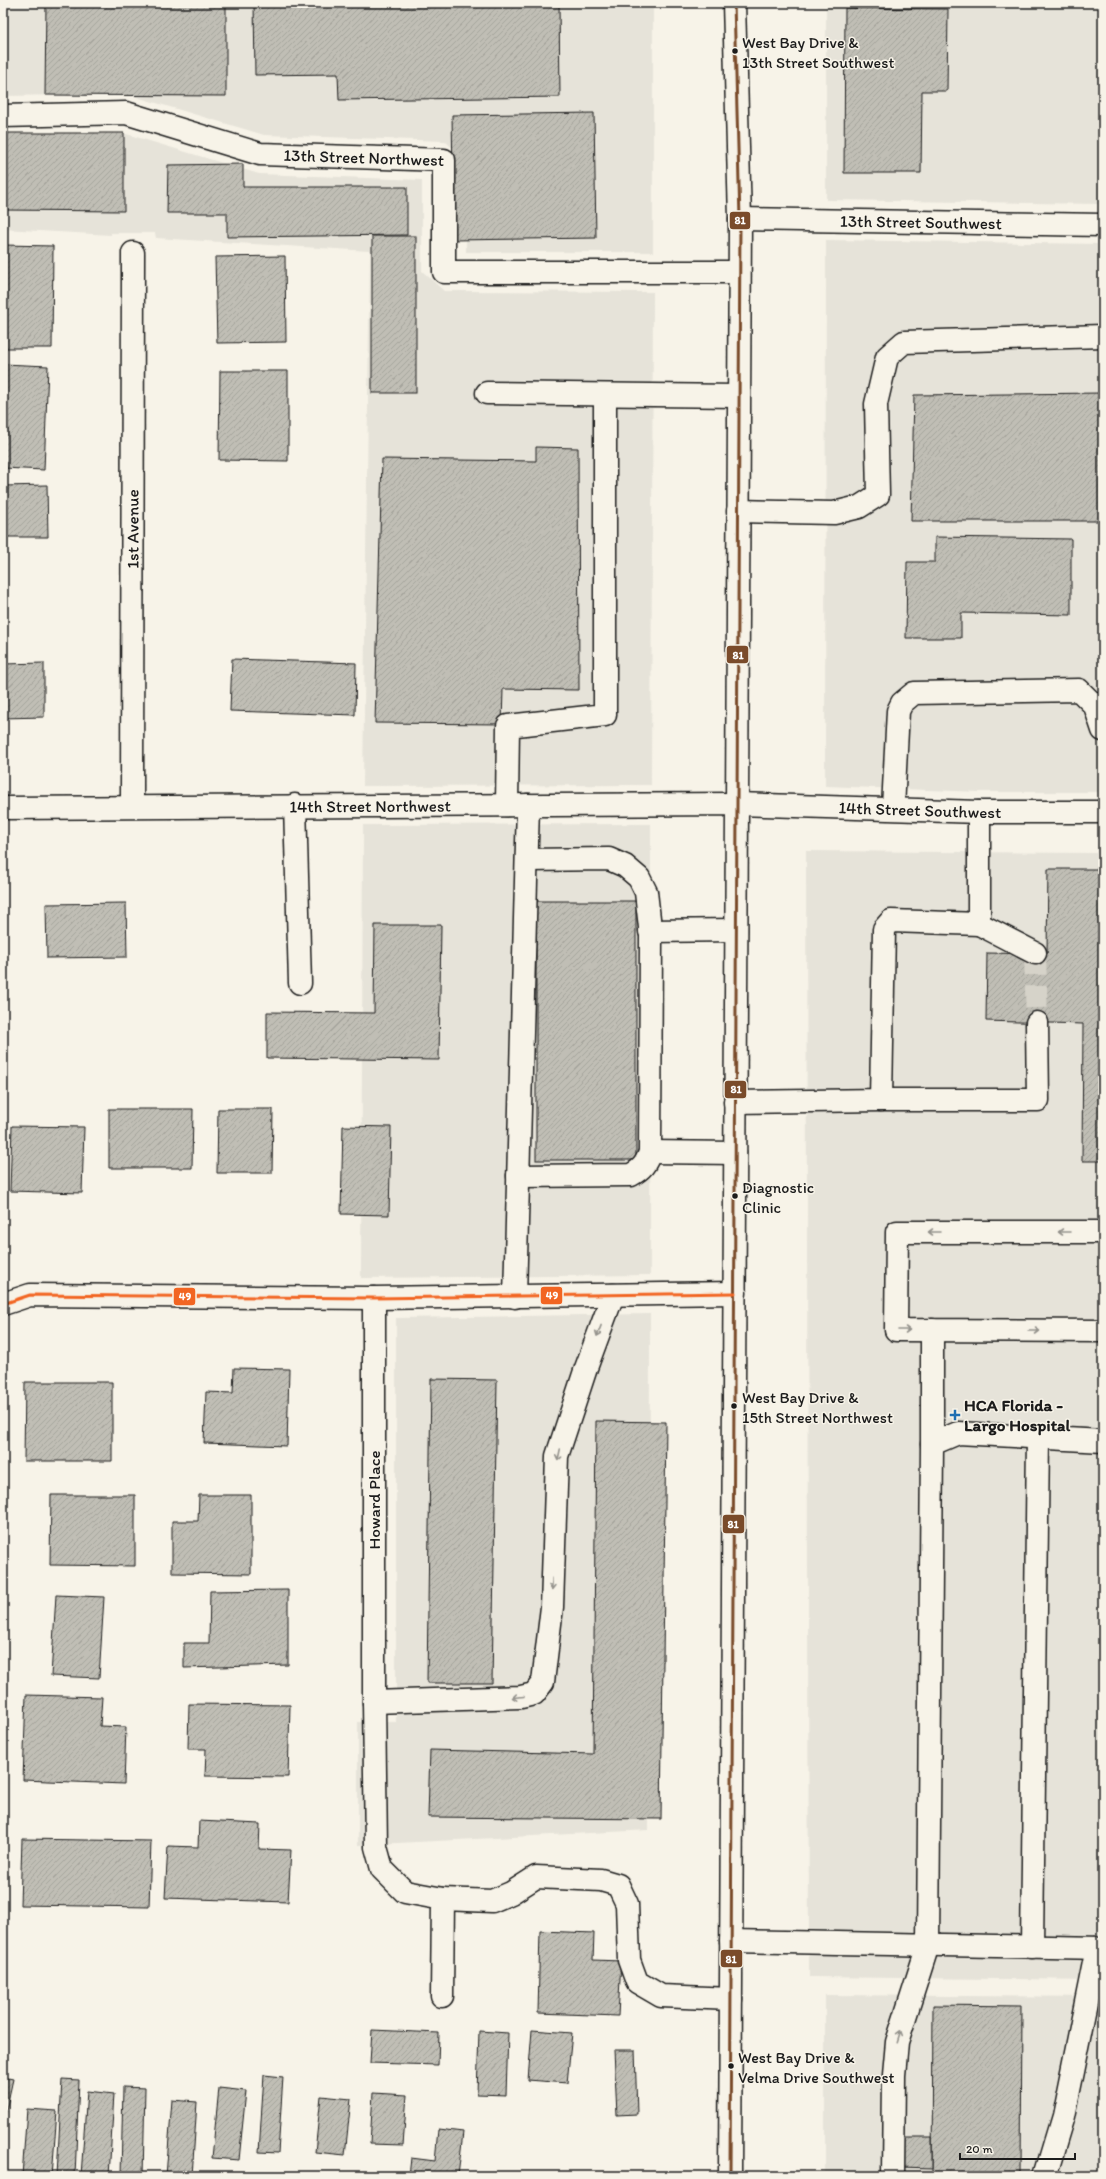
<svg xmlns="http://www.w3.org/2000/svg" width="1106" height="2179" font-family="Itim,sans-serif">
  <style>
    .built { fill: #e6e3d9 }
    .building { fill: url(#building-hatch); stroke: #1c1c1c }
    .lines { fill: none; stroke-linecap: round; stroke-linejoin: round }
    .minor-tunnel { stroke: #d6d3c9; stroke-width: 22; stroke-dasharray: 22 11; stroke-linecap: butt }
    .minor-casing { stroke: #1c1c1c; stroke-width: 25 }
    .major-casing { stroke: #1c1c1c; stroke-width: 25 }
    .minor { stroke: #f7f3e8; stroke-width: 22 }
    .major { stroke: #f7f3e8; stroke-width: 22 }
    .bus-1-casing { stroke: #f7f3e8; stroke-width: 6 }
    .bus-2-casing { stroke: #f7f3e8; stroke-width: 6 }
    .bus-1 { stroke: #7a4b2a; stroke-width: 3 }
    .bus-2 { stroke: #f26522; stroke-width: 3 }
    .oneway { stroke: #94928c }
    .bus-dot { fill: #1c1c1c; stroke: #f7f3e8; stroke-width: 1.5 }
    .poi-dot { fill: #1f6fb2; stroke: #f7f3e8; stroke-width: 1.5 }
    .labels { text-anchor: middle; stroke-width: 3; stroke-linejoin: round; paint-order: stroke }
    .bus-label { font-size: 16px; fill: #1c1c1c; stroke: #f7f3e8; text-anchor: start }
    .street-label { font-size: 17px; fill: #1c1c1c; stroke: #f7f3e8 }
    .poi-label { font-size: 17px; font-weight: bold; fill: #1c1c1c; stroke: #f7f3e8; text-anchor: start }
    .line-badge { stroke: #f7f3e8; stroke-width: 1.5 }
    .badge-label { font-size: 11px; text-anchor: middle; font-weight: bold; fill: #fff }
  </style>
  <defs>
    <pattern id="building-hatch" width="6" height="6" patternUnits="userSpaceOnUse"><rect width="6" height="6" fill="#c0beb5"/><path d="M-1 1l2-2M0 6l6-6M5 7l2-2" fill="none" stroke="#a4a39b"/></pattern>
  </defs>
  <rect width="100%" height="100%" fill="#f7f3e8"/>
  <filter id="ink" filterUnits="userSpaceOnUse"><feTurbulence type="fractalNoise" baseFrequency=".025" numOctaves="2"/><feDisplacementMap in="SourceGraphic" scale="8" xChannelSelector="R" yChannelSelector="G"/><feConvolveMatrix kernelMatrix="1 2 1 2 8 2 1 2 1" color-interpolation-filters="sRGB"/></filter>
  <g filter="url(#ink)">
    <!-- built -->
    <g class="built">
      <path d="M3,3H653V252H466V161L445,141L264,135L126,94L3,96Z"/>
      <path d="M826,3H1103V204L826,200Z"/>
      <path d="M123,133L259,174L422,180V271L444,291L653,292L651,785L363,786L370,251L156,238L155,233H111V235L3,229V136Z"/>
      <path d="M826,240L1103,244V792H980L825,786Z"/>
      <path d="M651,824L650,1275L361,1278L363,825Z"/>
      <path d="M806,851L1103,853V1980L809,1977Z"/>
      <path d="M650,1314L649,1830L358,1845V1722H396V1318Z"/>
      <path d="M825,1995L1103,1997V2176H825Z"/>
    </g>
    <!-- building -->
    <g class="building">
      <path d="M46,3H226V96L45,95Z"/>
      <path d="M254,3H559L560,97L339,100L338,74L255,75Z"/>
      <path d="M845,8L948,9L947,91H922L921,173H844Z"/>
      <path d="M594,113L596,238L454,240L452,115Z"/>
      <path d="M3,133H124V211L3,210Z"/>
      <path d="M243,164V187H407V235L227,237V213H167L168,165Z"/>
      <rect x="372" y="236" width="44" height="157"/>
      <path d="M3,245L53,246L52,348H3Z"/>
      <path d="M285,256L286,342L217,343L215,257Z"/>
      <path d="M3,364L48,366L44,470L3,468Z"/>
      <path d="M220,371H288V461L219,460Z"/>
      <path d="M1103,393V521H911L914,395Z"/>
      <path d="M536,447L578,448L579,690L503,689L502,724L375,723L382,459L536,461Z"/>
      <path d="M47,485L48,537H3V486Z"/>
      <path d="M935,537L1071,539V615L961,613V638H906L907,562H935Z"/>
      <path d="M232,659L356,663L355,715L230,711Z"/>
      <path d="M44,663V717L3,718V664Z"/>
      <path d="M1048,869H1103V1161H1082L1083,1024L986,1021L987,953L1047,954Z"/>
      <rect x="536" y="901" width="100" height="259"/>
      <path d="M126,903L127,957L47,958L46,904Z"/>
      <path d="M375,925H441L439,1060L267,1058V1012L374,1013Z"/>
      <path d="M109,1109H193L192,1168H109Z"/>
      <path d="M218,1109H273L272,1173H217Z"/>
      <path d="M12,1126L84,1127L82,1193L10,1191Z"/>
      <path d="M343,1126L391,1127L389,1215L341,1214Z"/>
      <path d="M234,1368L289,1369L287,1446L204,1443L206,1392L233,1393Z"/>
      <path d="M431,1379L497,1380L492,1683H427Z"/>
      <path d="M25,1382H112V1461H24Z"/>
      <path d="M596,1421L666,1422L661,1819L428,1817L430,1750L593,1754Z"/>
      <path d="M51,1495H135V1566L50,1565Z"/>
      <path d="M199,1495H251V1574L172,1573V1521H198Z"/>
      <path d="M288,1590V1665L184,1668V1643H209L210,1591Z"/>
      <path d="M56,1595L104,1597L99,1678L51,1676Z"/>
      <path d="M26,1695L102,1697L100,1726L126,1727L124,1784L23,1780Z"/>
      <path d="M189,1704L290,1705L288,1777L205,1776L206,1749H188Z"/>
      <path d="M199,1821L260,1824L259,1849L291,1850L288,1902L165,1898L168,1846L198,1847Z"/>
      <path d="M22,1839L151,1841L149,1907L20,1905Z"/>
      <path d="M540,1931L594,1933L593,1960L621,1961L618,2016L538,2013Z"/>
      <path d="M933,2005L1022,2006L1021,2176H932Z"/>
      <path d="M372,2030L439,2033L438,2065L370,2063Z"/>
      <path d="M532,2030L572,2033L567,2083L528,2080Z"/>
      <path d="M479,2031L508,2033L506,2095L477,2094Z"/>
      <path d="M614,2050H635L637,2114L617,2115Z"/>
      <path d="M264,2075L283,2077L278,2153L259,2152Z"/>
      <path d="M3,2077L13,2079L3,2124Z"/>
      <path d="M62,2079L79,2080L75,2176H57Z"/>
      <path d="M123,2087L145,2088L143,2176H121Z"/>
      <path d="M219,2088L246,2091L239,2160L212,2158Z"/>
      <path d="M87,2091L114,2094L109,2176H81Z"/>
      <path d="M373,2093L407,2095L403,2145L370,2144Z"/>
      <path d="M321,2096L351,2099L345,2155L315,2152Z"/>
      <path d="M172,2100L197,2102L192,2176H166Z"/>
      <path d="M27,2109L57,2111L52,2176H22Z"/>
      <path d="M438,2129L463,2132L458,2176H409L411,2158L435,2161Z"/>
      <path d="M900,2137H932V2168L900,2167Z"/>
    </g>
    <g class="lines">
      <!-- minor-tunnel -->
      <path class="minor-tunnel" d="M1035,953L1037,1023"/>
      <defs>
        <g id="minor">
          <path id="s1" d="M3,116L126,113L260,154L444,160V272H739"/>
          <path id="s2" d="M740,219L1103,225"/>
          <path d="M487,393L738,396"/>
          <path d="M738,511L834,513L859,507L878,495L876,404L887,357L904,342L1103,336"/>
          <path d="M295,805L300,983"/>
          <path d="M507,805L508,726L605,715V395"/>
          <path id="s3" d="M132,806L133,253"/>
          <path id="s4" d="M3,808L737,804L979,812H1103"/>
          <path d="M893,808L898,711L902,703L914,693L1079,690L1095,706L1103,730"/>
          <path d="M979,924L1035,953"/>
          <path d="M650,931L736,930"/>
          <path d="M881,1100H1038L1037,1023"/>
          <path d="M735,1102L881,1100L884,929L891,921L979,924V812"/>
          <path d="M650,1152L735,1153"/>
          <path d="M518,1176L631,1175C642,1169 646,1164 650,1152L651,936L646,892L639,878L625,866L609,859L527,860"/>
          <path d="M1103,1232H897L896,1330L1103,1331"/>
          <path d="M515,1297L528,805"/>
          <path d="M374,1298V1702L376,1847L382,1869L405,1892L443,1899L442,1996"/>
          <path d="M3,1304L30,1295L374,1298L735,1293"/>
          <path d="M932,1330V1444"/>
          <path d="M374,1702L521,1697L534,1694L543,1682L552,1607L557,1456L586,1368L613,1295"/>
          <path d="M443,1899L492,1901L511,1893L536,1877L601,1880L618,1885L627,1904L629,1960L637,1982L661,1996L731,1999"/>
          <path d="M731,1941L1103,1948"/>
          <path d="M1032,1947L1038,1437"/>
          <path d="M893,2176L894,2075L897,2042L928,1945L932,1444L958,1433L1103,1441"/>
          <path d="M1045,2176L1063,2116L1097,1948"/>
        </g>
        <path id="major" d="M730,2176L740,219L734,3"/>
      </defs>
      <!-- minor casing -->
      <use href="#minor" class="minor-casing"/>
      <!-- major casing -->
      <use href="#major" class="major-casing"/>
      <!-- minor -->
      <use href="#minor" class="minor"/>
      <!-- major -->
      <use href="#major" class="major"/>
      <defs>
        <path id="bus-1" d="M730,2176L740,219L734,3"/>
        <path id="bus-2" d="M3,1304L30,1295L374,1298L735,1293"/>
      </defs>
      <!-- bus-1 casing -->
      <use href="#bus-1" class="bus-1-casing"/>
      <!-- bus-2 casing -->
      <use href="#bus-2" class="bus-2-casing"/>
      <!-- bus-1 -->
      <use href="#bus-1" class="bus-1"/>
      <!-- bus-2 -->
      <use href="#bus-2" class="bus-2"/>
    </g>
    <!-- one-way arrows -->
    <defs><path id="oneway-shaft" d="M-6 0H5M1.5-3L5.5 0L1.5 3" fill="none" stroke-width="1.6" stroke-linecap="round" stroke-linejoin="round"/></defs>
    <g class="oneway">
      <use href="#oneway-shaft" transform="translate(934 1232) rotate(180)"/>
      <use href="#oneway-shaft" transform="translate(1064 1232) rotate(180)"/>
      <use href="#oneway-shaft" transform="translate(904 1330)"/>
      <use href="#oneway-shaft" transform="translate(599 1331) rotate(111)"/>
      <use href="#oneway-shaft" transform="translate(1034 1331)"/>
      <use href="#oneway-shaft" transform="translate(559 1455) rotate(102)"/>
      <use href="#oneway-shaft" transform="translate(552 1584) rotate(92)"/>
      <use href="#oneway-shaft" transform="translate(518 1697) rotate(175)"/>
      <use href="#oneway-shaft" transform="translate(899 2036) rotate(-73)"/>
    </g>
  </g>
  <!-- markers -->
  <g class="bus-dot">
    <circle cx="735" cy="51" r="3.5"/>
    <circle cx="735" cy="1196" r="3.5"/>
    <circle cx="734" cy="1406" r="3.5"/>
    <circle cx="731" cy="2066" r="3.5"/>
  </g>
  <path class="poi-dot" d="M953 1409h4v4h4v4h-4v4h-4v-4h-4v-4h4z"/>
  <g class="labels">
    <!-- bus labels -->
    <g class="bus-label">
      <text x="742" y="48">West Bay Drive &amp;<tspan x="742" dy="20">13th Street Southwest</tspan></text>
      <text x="742" y="1193">Diagnostic<tspan x="742" dy="20">Clinic</tspan></text>
      <text x="742" y="1403">West Bay Drive &amp;<tspan x="742" dy="20">15th Street Northwest</tspan></text>
      <text x="738" y="2063">West Bay Drive &amp;<tspan x="738" dy="20">Velma Drive Southwest</tspan></text>
    </g>
    <!-- street labels -->
    <g class="street-label">
      <text dy="6" stroke="none"><textPath href="#s1" startOffset="367">13th Street Northwest</textPath></text>
      <text dy="6" stroke="none"><textPath href="#s2" startOffset="181">13th Street Southwest</textPath></text>
      <text dy="6" stroke="none"><textPath href="#s3" startOffset="277">1st Avenue</textPath></text>
      <text dy="6" stroke="none"><textPath href="#s4" startOffset="367">14th Street Northwest</textPath></text>
      <text dy="6" stroke="none"><textPath href="#s4" startOffset="917">14th Street Southwest</textPath></text>
      <text transform="translate(374 1500) rotate(-90)" y="6">Howard Place</text>
    </g>
    <!-- poi labels -->
    <g class="poi-label">
      <text x="964" y="1411">HCA Florida -<tspan x="964" dy="20">Largo Hospital</tspan></text>
    </g>
  </g>
  <g class="line-badge">
    <rect x="729" y="211" width="22" height="19" rx="4" fill="#7a4b2a"/>
    <rect x="726" y="645" width="23" height="19" rx="4" fill="#7a4b2a"/>
    <rect x="724" y="1080" width="23" height="19" rx="4" fill="#7a4b2a"/>
    <rect x="540" y="1286" width="23" height="19" rx="4" fill="#f26522"/>
    <rect x="173" y="1287" width="23" height="19" rx="4" fill="#f26522"/>
    <rect x="722" y="1514" width="23" height="20" rx="4" fill="#7a4b2a"/>
    <rect x="720" y="1949" width="23" height="19" rx="4" fill="#7a4b2a"/>
  </g>
  <g class="badge-label">
    <text x="740" y="224">81</text>
    <text x="738" y="659">81</text>
    <text x="736" y="1093">81</text>
    <text x="552" y="1299">49</text>
    <text x="185" y="1300">49</text>
    <text x="733" y="1528">81</text>
    <text x="731" y="1963">81</text>
  </g>
  <!-- margin -->
  <rect width="1106" height="2179" fill="none" stroke="#f7f3e8" stroke-width="16"/>
  <rect x="8" y="8" width="1090" height="2163" fill="none" stroke="#1c1c1c" stroke-width="1.5" filter="url(#ink)"/>
  <!-- scale -->
  <path d="M960 2153v6h115v-6" fill="none" stroke="#1c1c1c" stroke-width="2"/>
  <text x="966" y="2153" font-size="12" fill="#1c1c1c" stroke="#f7f3e8" stroke-width="3" paint-order="stroke">20 m</text>
</svg>
